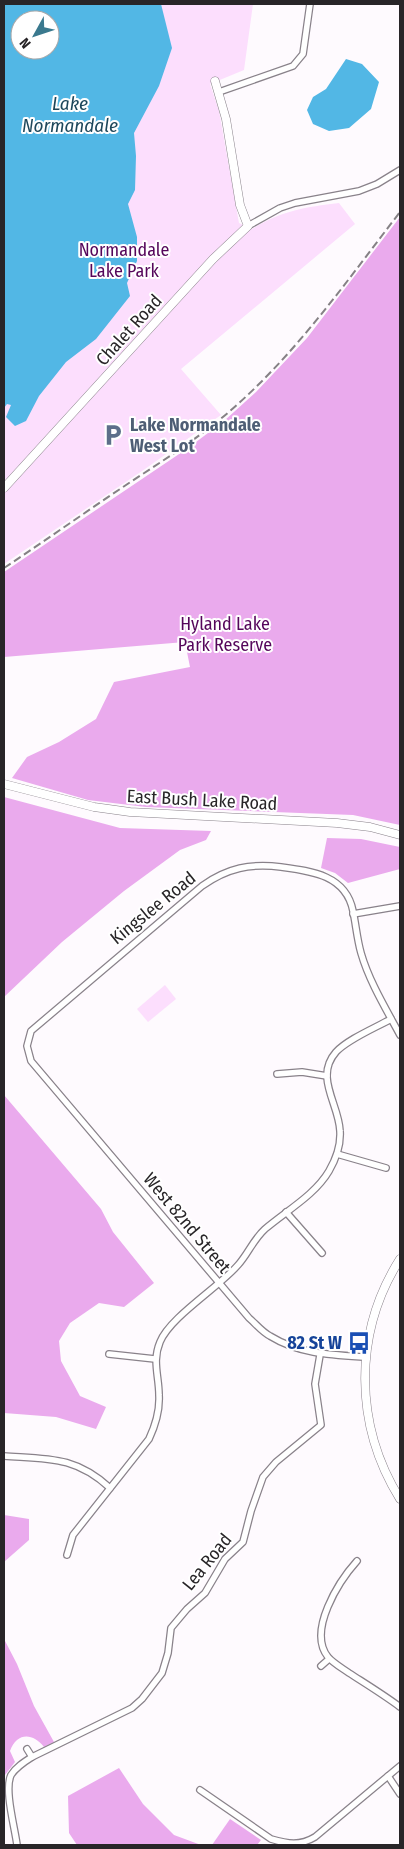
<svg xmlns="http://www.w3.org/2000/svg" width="404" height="1849" font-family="'Fira Sans Condensed',sans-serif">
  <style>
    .green { fill: #fcdefd; fill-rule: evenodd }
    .forest { fill: #eaaaed }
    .water { fill: #52b7e5; fill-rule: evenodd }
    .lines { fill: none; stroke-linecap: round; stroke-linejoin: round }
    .street-casing { stroke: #89828a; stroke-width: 8 }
    .secondary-casing { stroke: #89828a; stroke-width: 9 }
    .street { stroke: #fff; stroke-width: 5.5 }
    .secondary { stroke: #fff; stroke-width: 8 }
    .rail { stroke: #858185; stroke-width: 2; stroke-dasharray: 8 4; stroke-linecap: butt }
    .labels { text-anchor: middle; stroke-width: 4; stroke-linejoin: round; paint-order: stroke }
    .park-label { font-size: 18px; fill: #55065b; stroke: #fff }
    .street-label { font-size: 18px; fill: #282528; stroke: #fff }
    .service-label { font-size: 18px; font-weight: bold; fill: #4e5e75; stroke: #fff; text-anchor: start }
    .transit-label { font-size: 18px; font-weight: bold; fill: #164399; stroke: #fff; text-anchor: end }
    .water-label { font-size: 19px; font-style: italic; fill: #1d475b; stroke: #fff }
  </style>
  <rect width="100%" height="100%" fill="#fefafe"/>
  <!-- green -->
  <g class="green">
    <path d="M4,4H253L244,70L210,84L219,111L239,223L252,229C281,211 305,207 339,203L355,224L181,369L221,415L145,469L4,564ZM20,20H50V50H20Z"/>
    <path d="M165,985L176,999L148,1022L137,1009Z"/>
  </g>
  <!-- forest -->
  <g class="forest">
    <path d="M400,217V825L353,815L146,807L88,800L12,778L27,757L59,742L96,719L114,682L190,667L185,642L4,657V572L188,448L224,421L256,392L307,338Z"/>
    <path d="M4,797L120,828L211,831L206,840L180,850L124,891L62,942L4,997Z"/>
    <path d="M327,838L361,839L400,847V869L348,883L335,873L321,868Z"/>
    <path d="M4,1095L101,1209L113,1232L154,1283L124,1307L99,1303L70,1323L59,1341L61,1361L80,1396L106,1407L96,1429L56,1417L4,1413Z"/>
    <path d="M4,1515L29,1519V1540L4,1562Z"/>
    <path d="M4,1639L17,1664L34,1706L54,1742L44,1747C33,1733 17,1732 10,1751L15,1762L5,1775L4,1779Z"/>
    <path d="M119,1768L143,1804L174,1835L201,1845H77L69,1833L68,1796Z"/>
    <path d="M230,1819L261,1840L257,1845H212Z"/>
  </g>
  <!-- water -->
  <g class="water">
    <path d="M4,4H161L172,48L159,86L134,133L136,156L135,190L128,204L137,237V261L127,283L130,296L96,339L66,362L39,396L26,421L15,426L6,417L11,405L7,404L4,408ZM20,20H50V50H20Z"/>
    <path d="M346,59L362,64L379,82L371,109L349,128L329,131L313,124L307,110L313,97L326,89Z"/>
  </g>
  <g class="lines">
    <defs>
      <g id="street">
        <path d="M219,92L293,66L303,54L310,4"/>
        <path d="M248,226L280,208L295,203L359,191L377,184L400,170"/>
        <path d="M353,914L400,906"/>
        <path d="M277,1074L302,1072L327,1076"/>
        <path d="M337,1154L386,1168"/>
        <path d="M286,1212L322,1253"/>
        <path d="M109,1354L155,1359"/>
        <path d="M365,1357C332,1355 299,1354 270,1336C262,1332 256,1324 249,1318L31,1061L27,1046L31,1031L202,886C227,868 251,863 281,867C311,871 346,875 353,911C356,925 357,939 361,953C369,981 386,1009 400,1035"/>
        <path d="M4,1456C48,1459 75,1456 110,1488"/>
        <path d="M67,1555L73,1535L149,1439C156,1424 160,1411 159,1395C159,1376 152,1361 160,1342C170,1317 218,1288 238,1265C248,1254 253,1240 265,1229C286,1211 315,1195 329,1171C336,1159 341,1146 340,1131C339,1104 314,1077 336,1052C348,1039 375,1028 391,1019"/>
        <path d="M357,1561C339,1581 307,1631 328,1657C333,1663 342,1668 349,1673C366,1684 384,1695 400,1707"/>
        <path d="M321,1666L329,1659"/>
        <path d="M27,1749L32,1757"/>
        <path d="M388,1776L400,1794"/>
        <path d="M200,1790L271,1839C288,1844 300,1846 315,1837L400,1766"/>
        <path d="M17,1845C15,1828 4,1790 11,1775C16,1767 24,1762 32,1757L132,1708L142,1699L162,1673L168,1653L171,1628L187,1609L205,1593L225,1559L243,1542L251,1511L263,1477L276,1462L321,1425L315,1384L320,1355"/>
      </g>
      <g id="secondary">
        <path d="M4,488L213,259L248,226L240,205L226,119L215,81"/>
        <path d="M4,784L94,807L130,812L337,823L370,827L400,835"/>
        <path d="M400,1259C353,1333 354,1425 400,1499"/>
      </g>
    </defs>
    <!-- street casing -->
    <use href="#street" class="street-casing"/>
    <!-- secondary casing -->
    <use href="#secondary" class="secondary-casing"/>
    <!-- street -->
    <use href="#street" class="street"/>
    <!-- secondary -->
    <use href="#secondary" class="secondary"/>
    <!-- rail -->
    <path class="rail" d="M4,568C46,540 87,511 129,483C167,458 205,434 239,403C301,347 349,278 400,212"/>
  </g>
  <!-- icons -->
  <defs>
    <symbol id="parking-bare" viewBox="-9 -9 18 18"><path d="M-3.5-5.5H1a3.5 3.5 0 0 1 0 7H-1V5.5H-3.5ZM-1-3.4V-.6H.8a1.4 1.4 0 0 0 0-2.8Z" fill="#5c6f8a" stroke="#fff" stroke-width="2.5" paint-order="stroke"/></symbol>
    <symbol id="bus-bare" viewBox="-9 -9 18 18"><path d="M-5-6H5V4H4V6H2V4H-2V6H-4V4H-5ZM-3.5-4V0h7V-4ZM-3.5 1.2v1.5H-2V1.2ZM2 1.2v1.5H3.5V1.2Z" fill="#1a4fb4" stroke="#fff" stroke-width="2.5" paint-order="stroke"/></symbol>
  </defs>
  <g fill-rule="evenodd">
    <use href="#parking-bare" x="97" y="419" width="32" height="32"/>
    <use href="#bus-bare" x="343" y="1327" width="32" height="32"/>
  </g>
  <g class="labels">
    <!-- park labels -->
    <g class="park-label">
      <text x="124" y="256">Normandale<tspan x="124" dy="21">Lake Park</tspan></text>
      <text x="225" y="630">Hyland Lake<tspan x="225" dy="21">Park Reserve</tspan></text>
    </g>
    <!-- street labels -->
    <g class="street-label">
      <text transform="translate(129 330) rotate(-48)" y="6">Chalet Road</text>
      <text transform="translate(202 800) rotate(3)" y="6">East Bush Lake Road</text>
      <text transform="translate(153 908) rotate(-39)" y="6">Kingslee Road</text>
      <text transform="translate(187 1223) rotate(50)" y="6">West 82nd Street</text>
      <text transform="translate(207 1562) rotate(-51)" y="6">Lea Road</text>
    </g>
    <!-- service labels -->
    <g class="service-label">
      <text x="130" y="431">Lake Normandale<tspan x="130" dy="21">West Lot</tspan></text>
    </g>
    <!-- transit labels -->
    <g class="transit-label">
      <text x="342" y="1349">82 St W</text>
    </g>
    <!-- water labels -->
    <g class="water-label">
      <text x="70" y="110">Lake<tspan x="70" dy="22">Normandale</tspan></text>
    </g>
  </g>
  <!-- border -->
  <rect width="404" height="1849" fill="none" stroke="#282528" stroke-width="10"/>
  <!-- north arrow -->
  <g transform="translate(35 35) rotate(230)"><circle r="24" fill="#ffffff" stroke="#a9a8a9"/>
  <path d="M0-4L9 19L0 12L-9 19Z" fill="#3a798e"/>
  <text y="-8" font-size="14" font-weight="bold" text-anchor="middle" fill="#282528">N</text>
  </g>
</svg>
